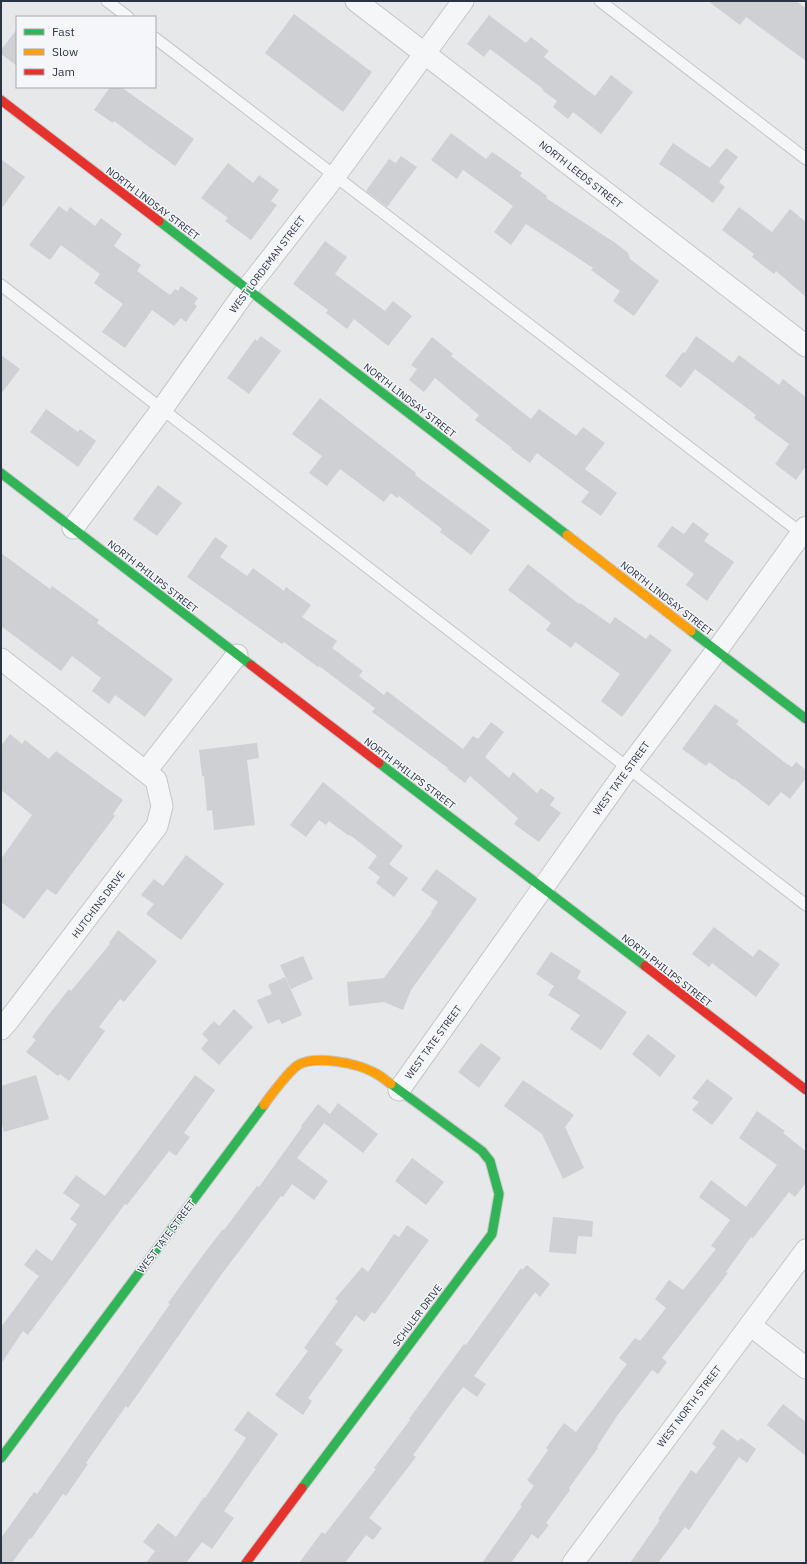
<svg xmlns="http://www.w3.org/2000/svg" width="807" height="1564" font-family="'IBM Plex Sans',sans-serif">
  <style>
    .building { fill: #ced0d3 }
    .lines { fill: none; stroke-linecap: round; stroke-linejoin: round }
    .lane-casing { stroke: #c4c6c8; stroke-width: 13 }
    .street-casing { stroke: #c4c6c8; stroke-width: 23 }
    .fast-casing { stroke: #c4c6c8; stroke-width: 11 }
    .slow-casing { stroke: #c4c6c8; stroke-width: 11 }
    .jam-casing { stroke: #c4c6c8; stroke-width: 11 }
    .lane { stroke: #f5f6f7; stroke-width: 11 }
    .street { stroke: #f5f6f7; stroke-width: 21 }
    .fast { stroke: #30b455; stroke-width: 9 }
    .slow { stroke: #ff9f0a; stroke-width: 9 }
    .jam { stroke: #e5322d; stroke-width: 9 }
    .labels { text-anchor: middle; stroke-width: 3; stroke-linejoin: round; paint-order: stroke }
    .street-label { font-size: 10px; fill: #2b3445; stroke: #f4f6f9 }
  </style>
  <rect width="100%" height="100%" fill="#e6e8ea"/>
  <!-- building -->
  <g class="building">
    <path d="M708,1H796L806,8V61L746,17L740,25Z"/>
    <path d="M294,14L372,72L343,112L265,53Z"/>
    <path d="M489,15L526,43L531,37L549,51L544,57L595,96L611,75L633,92L601,134L573,112L568,119L553,107L557,101L542,90L543,89L490,49L484,57L467,44Z"/>
    <path d="M17,29V66L1,54V50Z"/>
    <path d="M110,87H121L194,139L175,166L114,121L113,123L94,110Z"/>
    <path d="M451,133L486,159L492,152L522,173L520,176L547,196L546,198L617,244L628,253L630,259L659,281L634,316L613,301L620,291L591,270L593,268L526,224L511,245L494,232L513,206L463,170L457,179L431,160Z"/>
    <path d="M673,143L710,168L726,148L738,157L719,182L725,187L713,203L680,178L659,164Z"/>
    <path d="M401,156L417,167L387,207L366,191L389,159L396,163Z"/>
    <path d="M1,159L25,177L1,209Z"/>
    <path d="M228,163L253,183L259,175L279,190L271,201L277,205L251,240L225,221L228,218L201,198Z"/>
    <path d="M59,206L67,212L70,207L95,226L101,218L122,234L114,246L141,265L137,271L170,295L175,289L178,291L181,286L198,298L194,304L197,306L186,322L181,318L174,326L152,310L125,348L102,332L123,304L94,283L100,274L61,245L50,260L29,245Z"/>
    <path d="M739,207L772,232L790,209L806,222V297L776,271L774,274L752,257L754,254L722,230Z"/>
    <path d="M325,241L347,257L335,274L385,311L393,301L412,316L388,346L354,319L347,329L326,313L328,310L293,284Z"/>
    <path d="M261,336L281,351L249,394L227,378L255,339L257,341Z"/>
    <path d="M696,336L733,363L739,355L779,385L783,379L806,397V466L796,480L775,464L789,444L754,418L756,415L695,369L681,388L665,376L683,352L685,353Z"/>
    <path d="M432,337L453,354L451,356L531,419L539,409L576,436L583,427L605,443L585,469L617,493L601,516L581,502L589,492L537,453L530,463L511,449L512,448L475,420L479,415L435,378L424,392L409,380L417,369L411,365Z"/>
    <path d="M1,355L20,369L1,394Z"/>
    <path d="M320,398L416,473L415,475L490,530L471,555L440,532L442,529L399,496L397,498L391,493L384,502L340,469L327,486L309,473L322,456L292,434Z"/>
    <path d="M46,409L78,432L80,429L96,441L78,467L30,432Z"/>
    <path d="M158,485L182,503L157,536L133,519Z"/>
    <path d="M693,522L709,534L704,541L734,562L707,601L686,585L694,574L657,546L672,526L684,534Z"/>
    <path d="M215,537L228,546L220,557L247,576L253,568L284,591L286,587L311,605L302,617L337,641L332,648L363,671L359,676L384,695L387,691L463,749L473,736L478,739L491,722L504,732L485,757L509,778L513,772L537,793L541,788L555,798L550,805L561,813L539,842L514,824L518,818L470,776L465,783L447,769L448,768L372,712L375,708L319,666L318,667L284,642L282,644L187,577Z"/>
    <path d="M1,553L50,589L52,586L99,620L97,623L173,679L145,717L115,695L109,704L92,691L101,678L72,656L61,671L1,626Z"/>
    <path d="M528,564L579,604L580,603L610,624L615,617L646,639L650,634L672,650L622,717L601,701L620,674L575,642L571,648L546,630L551,623L508,590Z"/>
    <path d="M715,704L739,721L736,724L784,762L792,767L796,762L806,770V778L790,799L781,792L769,806L734,779L733,780L709,762L706,766L682,749Z"/>
    <path d="M10,734L22,744L25,740L49,759L56,751L123,800L113,814L115,816L56,895L47,889L24,919L1,902V859L32,815L1,790V746Z"/>
    <path d="M257,743L259,758L247,760L255,825L214,830L212,810L207,811L204,776H202L199,750Z"/>
    <path d="M323,782L403,846L389,864L408,878L394,897L376,883L380,877L368,868L377,856L350,835L349,836L329,821L326,825L319,820L306,837L290,825Z"/>
    <path d="M186,855L224,884L181,940L146,914L154,904L141,895L154,879L163,886Z"/>
    <path d="M436,869L477,899L411,990L403,1010L384,1002L349,1006L347,982L384,978L432,913L431,912L438,902L421,890Z"/>
    <path d="M714,927L753,957L759,949L780,964L756,997L712,963L709,967L692,954Z"/>
    <path d="M118,930L157,961L124,1002L120,999L99,1027L105,1031L69,1081L60,1074L58,1076L26,1052L36,1040L32,1037L47,1017L69,989L71,991L110,944L109,943Z"/>
    <path d="M551,952L581,971L577,978L627,1012L601,1050L570,1029L580,1015L548,995L554,986L536,974Z"/>
    <path d="M303,956L313,979L291,989L280,965Z"/>
    <path d="M285,977L302,1015L282,1024L279,1019L268,1024L257,1000L272,994L268,985Z"/>
    <path d="M234,1009L253,1027L219,1065L201,1049L208,1040L202,1034L214,1021L219,1026Z"/>
    <path d="M648,1034L676,1056L660,1077L632,1054Z"/>
    <path d="M481,1043L501,1058L479,1088L458,1072Z"/>
    <path d="M36,1075L49,1119L4,1132L1,1120V1086Z"/>
    <path d="M195,1075L215,1090L184,1133L190,1137L176,1156L169,1151L127,1205L125,1204L28,1335L23,1331L1,1364V1327L39,1276L24,1265L36,1249L52,1261L77,1224L70,1219L80,1205L63,1193L76,1175L105,1196Z"/>
    <path d="M707,1079L733,1098L712,1125L692,1110L699,1102L692,1098Z"/>
    <path d="M523,1080L574,1115L565,1127L584,1168L563,1179L542,1134L504,1106Z"/>
    <path d="M338,1103L378,1134L363,1153L324,1123L297,1158L328,1181L314,1200L292,1184L283,1197L281,1196L221,1275L128,1408L126,1406L86,1463L88,1464L66,1496L63,1494L31,1539L30,1538L12,1563H1V1538L34,1492L37,1494L77,1437L170,1304L168,1303L203,1255L223,1229L224,1230L257,1186L259,1187L302,1127L301,1126L318,1104L330,1114Z"/>
    <path d="M757,1111L785,1131L783,1133L806,1151V1183L795,1197L789,1192L753,1238L751,1237L726,1272L728,1273L662,1358L667,1362L658,1374L652,1370L617,1416L597,1447L598,1448L569,1488L570,1490L546,1523L549,1525L538,1539L532,1534L511,1563H482L522,1506L520,1505L534,1486L527,1480L548,1450L546,1448L564,1423L576,1432L627,1364L619,1358L635,1338L640,1341L666,1308L655,1299L669,1280L683,1290L716,1249L711,1246L730,1220L699,1197L711,1180L746,1207L777,1165L739,1138Z"/>
    <path d="M412,1158L444,1182L426,1205L395,1181Z"/>
    <path d="M553,1217L593,1221L592,1237L578,1236L576,1254L549,1252Z"/>
    <path d="M407,1225L429,1240L375,1314L372,1312L364,1322L356,1315L335,1344L343,1350L308,1398L312,1401L303,1415L275,1395L308,1351L304,1348L338,1301L335,1299L362,1267L368,1272L394,1234L399,1237Z"/>
    <path d="M527,1265L550,1284L540,1297L535,1292L474,1376L486,1384L477,1397L463,1387L413,1455L416,1457L369,1518L382,1528L373,1540L366,1535L345,1563H299L322,1532L325,1534L376,1469L374,1468L410,1420L409,1419L464,1344L466,1345L521,1268L522,1270Z"/>
    <path d="M783,1404L806,1422V1456L767,1425Z"/>
    <path d="M248,1411L278,1434L224,1511L234,1518L212,1549L202,1542L186,1563H146L155,1551L143,1542L158,1523L176,1537L204,1497L205,1498L246,1438L234,1430Z"/>
    <path d="M722,1429L738,1441L741,1438L756,1449L747,1463L739,1457L689,1530L685,1527L658,1563H630L660,1520L658,1519L691,1470L696,1474L716,1447L712,1444Z"/>
  </g>
  <g class="lines">
    <defs>
      <g id="lane">
        <path d="M107,1L128,17"/>
        <path d="M600,1L806,159"/>
        <path d="M155,38L805,536"/>
        <path d="M1,285L806,905"/>
      </g>
      <g id="street">
        <path d="M356,1L806,346"/>
        <path d="M73,528L162,409L247,289L335,176L463,1"/>
        <path d="M1,659L156,780L162,806L157,826L8,1021L1,1029"/>
        <path d="M146,771L237,655"/>
        <path d="M399,1090L628,768L717,650L806,527"/>
        <path d="M750,1325L806,1368"/>
        <path d="M573,1563L806,1250"/>
      </g>
      <g id="fast">
        <path d="M159,221L567,535"/>
        <path d="M1,473L251,665"/>
        <path d="M691,631L806,719"/>
        <path d="M379,763L645,966"/>
        <path d="M1,1458L264,1105"/>
        <path d="M302,1488L492,1234L499,1194L490,1161L482,1151L391,1084"/>
      </g>
      <g id="slow">
        <path d="M567,535L691,631"/>
        <path d="M264,1105C270,1096 290,1070 298,1065C316,1055 356,1063 373,1072C380,1075 385,1080 391,1084"/>
      </g>
      <g id="jam">
        <path d="M1,100L159,221"/>
        <path d="M251,665L379,763"/>
        <path d="M645,966L806,1090"/>
        <path d="M246,1563L302,1488"/>
      </g>
    </defs>
    <!-- lane casing -->
    <use href="#lane" class="lane-casing"/>
    <!-- street casing -->
    <use href="#street" class="street-casing"/>
    <!-- fast casing -->
    <use href="#fast" class="fast-casing"/>
    <!-- slow casing -->
    <use href="#slow" class="slow-casing"/>
    <!-- jam casing -->
    <use href="#jam" class="jam-casing"/>
    <!-- lane -->
    <use href="#lane" class="lane"/>
    <!-- street -->
    <use href="#street" class="street"/>
    <!-- fast -->
    <use href="#fast" class="fast"/>
    <!-- slow -->
    <use href="#slow" class="slow"/>
    <!-- jam -->
    <use href="#jam" class="jam"/>
  </g>
  <g class="labels">
    <!-- street labels -->
    <g class="street-label">
      <text transform="translate(581 174) rotate(38)" y="4">NORTH LEEDS STREET</text>
      <text transform="translate(153 203) rotate(37)" y="4">NORTH LINDSAY STREET</text>
      <text transform="translate(267 264) rotate(-53)" y="4">WEST LORDEMAN STREET</text>
      <text transform="translate(410 400) rotate(38)" y="4">NORTH LINDSAY STREET</text>
      <text transform="translate(153 576) rotate(38)" y="4">NORTH PHILIPS STREET</text>
      <text transform="translate(667 598) rotate(38)" y="4">NORTH LINDSAY STREET</text>
      <text transform="translate(410 773) rotate(37)" y="4">NORTH PHILIPS STREET</text>
      <text transform="translate(621 778) rotate(-54)" y="4">WEST TATE STREET</text>
      <text transform="translate(98 904) rotate(-53)" y="4">HUTCHINS DRIVE</text>
      <text transform="translate(667 970) rotate(38)" y="4">NORTH PHILIPS STREET</text>
      <text transform="translate(433 1042) rotate(-54)" y="4">WEST TATE STREET</text>
      <text transform="translate(166 1236) rotate(-53)" y="4">WEST TATE STREET</text>
      <text transform="translate(417 1315) rotate(-53)" y="4">SCHULER DRIVE</text>
      <text transform="translate(689 1406) rotate(-53)" y="4">WEST NORTH STREET</text>
    </g>
  </g>
  <!-- border -->
  <rect width="807" height="1564" fill="none" stroke="#2b3445" stroke-width="4"/>
  <!-- legend -->
  <rect x="16" y="16" width="140" height="72" fill="#f4f6f9" stroke="#a4a8b1"/>
  <rect x="24" y="29" width="20" height="6" fill="#30b455" stroke="#a4a8b1"/>
  <text x="52" y="36" font-size="12" fill="#2b3445">Fast</text>
  <rect x="24" y="49" width="20" height="6" fill="#ff9f0a" stroke="#a4a8b1"/>
  <text x="52" y="56" font-size="12" fill="#2b3445">Slow</text>
  <rect x="24" y="69" width="20" height="6" fill="#e5322d" stroke="#a4a8b1"/>
  <text x="52" y="76" font-size="12" fill="#2b3445">Jam</text>
</svg>
